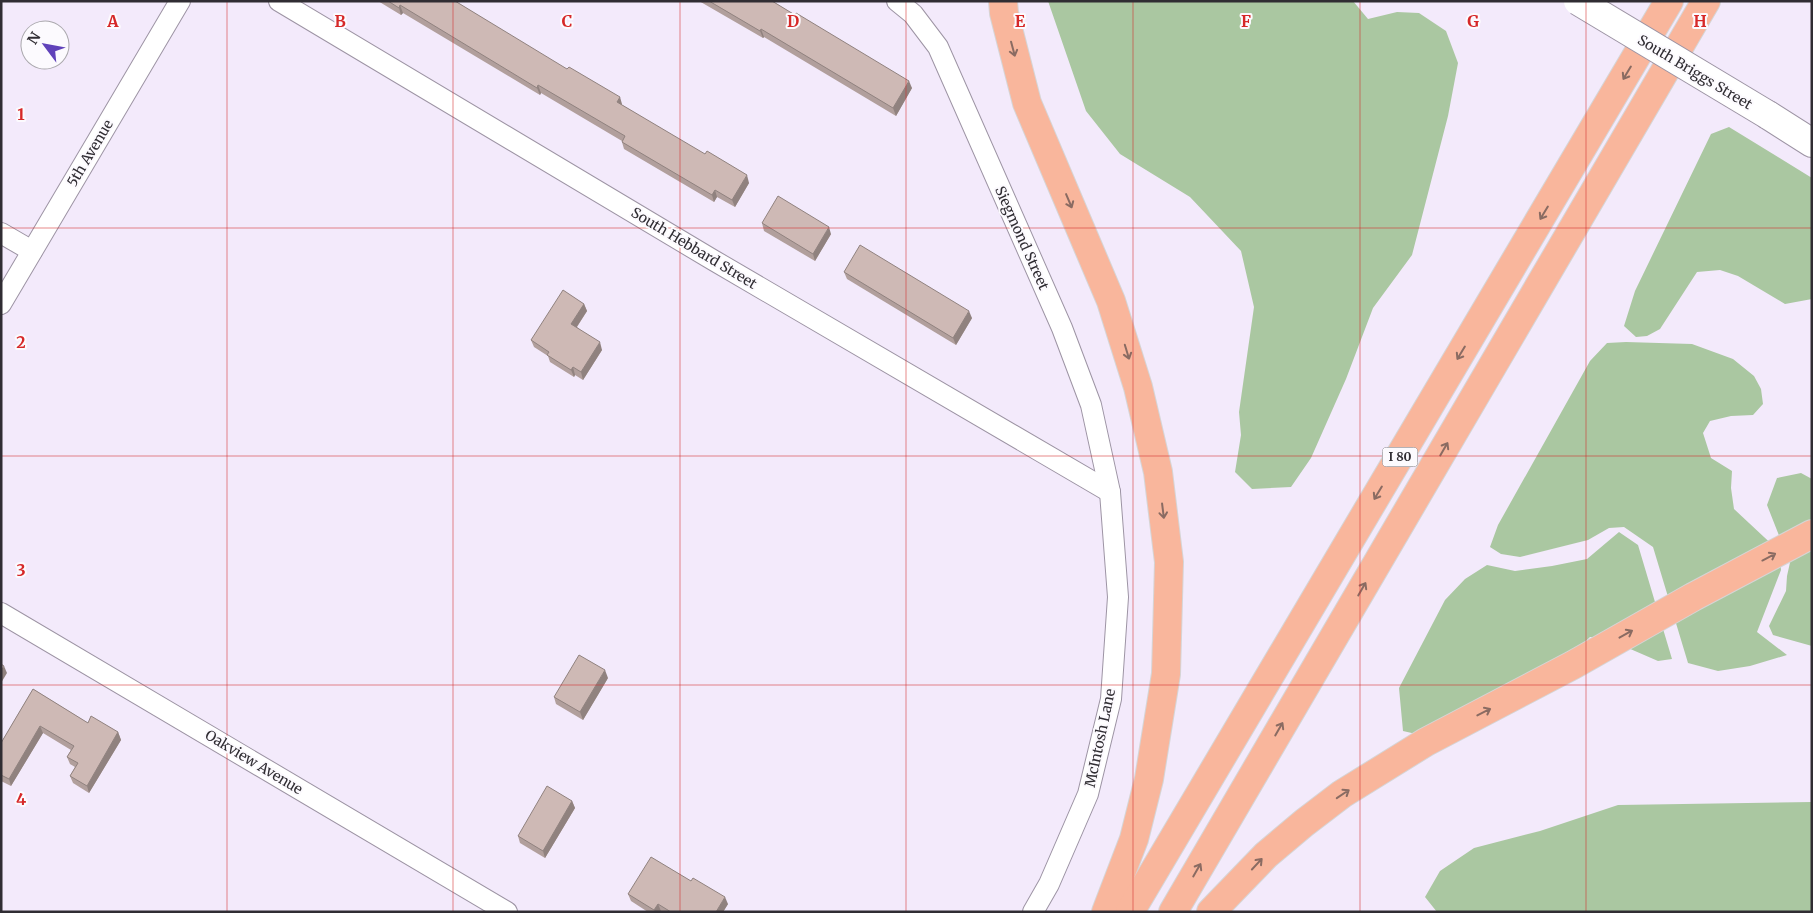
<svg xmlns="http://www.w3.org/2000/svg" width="1813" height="913" font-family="Merriweather,serif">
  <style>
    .green { fill: #aac7a1 }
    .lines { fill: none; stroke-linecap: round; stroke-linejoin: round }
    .street-casing { stroke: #9d94a4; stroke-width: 22 }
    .secondary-casing { stroke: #9d94a4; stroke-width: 30 }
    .highway-casing { stroke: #d6d5d6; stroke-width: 30 }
    .street { stroke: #fff; stroke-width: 20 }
    .secondary { stroke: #fff; stroke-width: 28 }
    .highway { stroke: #f9b69c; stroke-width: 28 }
    .secondary-bridge-casing { stroke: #9d94a4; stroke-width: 30; stroke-linecap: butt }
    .secondary-bridge { stroke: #fff; stroke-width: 28 }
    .wall { fill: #b19f9c }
    .shaded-wall { fill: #90827f }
    .building { fill: #ceb9b5; stroke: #90827f }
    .oneway { stroke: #8a6b62 }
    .grid { fill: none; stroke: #d62828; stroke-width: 1; stroke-opacity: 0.55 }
    .labels { text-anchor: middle; stroke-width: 4; stroke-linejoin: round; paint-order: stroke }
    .shield { fill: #fcfafe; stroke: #6d6a70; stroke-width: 1 }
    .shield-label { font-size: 12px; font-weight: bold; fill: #302d33 }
    .street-label { font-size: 14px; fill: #302d33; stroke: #fcfafe }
    .grid-label { font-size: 16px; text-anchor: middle; font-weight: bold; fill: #d62828; stroke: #fcfafe; stroke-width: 4; stroke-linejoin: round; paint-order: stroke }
  </style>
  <rect width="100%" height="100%" fill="#f3eafb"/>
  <!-- green -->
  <g class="green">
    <path d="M1048,1H1353L1368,19L1397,12L1419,13L1446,31L1458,63L1448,116L1412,255L1373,308L1346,379L1311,458L1291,487L1252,489L1235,472L1241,435L1239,412L1254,307L1241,251L1190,197L1120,154L1086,111Z"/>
    <path d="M1729,127L1812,178V299L1785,304L1738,276L1720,270L1697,272L1660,329L1647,336L1636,337L1624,326L1635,291L1711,134Z"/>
    <path d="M1626,342L1692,344L1733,359L1754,376L1761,389L1763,404L1753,415L1731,416L1710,421L1703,433L1711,458L1732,471L1731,488L1734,509L1779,551L1781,570L1757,632L1787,655L1750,666L1718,671L1688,663L1653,547L1624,527L1609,528L1588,540L1520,557L1501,554L1490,547L1498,525L1590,361L1607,343Z"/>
    <path d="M1801,473L1812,479V646L1773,635L1769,626L1786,591L1787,576L1791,558L1780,538L1767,505L1777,478Z"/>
    <path d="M1619,532L1638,545L1672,659L1658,661L1605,638L1590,637C1572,653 1562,676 1548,694L1416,734L1403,731L1399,688L1445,600L1465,579L1487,565L1515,571L1552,566L1587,559Z"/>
    <path d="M1812,802V912H1437L1425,897L1440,871L1474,848L1540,831L1618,805Z"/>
  </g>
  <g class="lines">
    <defs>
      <g id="street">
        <path d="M279,1L713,260L1110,492"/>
        <path d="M897,1L913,14L938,47L1062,328L1091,405L1110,492L1118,597L1111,699L1088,794L1049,884L1033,912"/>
        <path d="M1,233L32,251"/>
        <path d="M1,304L180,1"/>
        <path d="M1,613L507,912"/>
      </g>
      <path id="secondary" d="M1768,115L1812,143"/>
      <g id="highway">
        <path d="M1003,1L1004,13L1027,103L1111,301L1138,387L1158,472L1169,562L1166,674L1149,779L1134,839L1106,912"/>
        <path d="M1130,912L1669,1"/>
        <path d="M1173,912L1706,1"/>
        <path d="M1211,912L1266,855L1304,823L1342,794L1426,742L1573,665L1693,597L1812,534"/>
      </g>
    </defs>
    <!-- street casing -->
    <use href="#street" class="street-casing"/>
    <!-- secondary casing -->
    <use href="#secondary" class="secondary-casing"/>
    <!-- highway casing -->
    <use href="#highway" class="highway-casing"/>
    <!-- street -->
    <use href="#street" class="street"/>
    <!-- secondary -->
    <use href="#secondary" class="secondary"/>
    <!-- highway -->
    <use href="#highway" class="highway"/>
    <defs>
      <path id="secondary-bridge" d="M1578,1L1768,115"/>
    </defs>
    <!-- secondary-bridge casing -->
    <use href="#secondary-bridge" class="secondary-bridge-casing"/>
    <!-- secondary-bridge -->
    <use href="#secondary-bridge" class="secondary-bridge"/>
  </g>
  <!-- wall -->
  <g class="wall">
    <path d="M378,1H455L622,104V105L749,183L735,207L717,197L714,202L624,149L622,142V141L541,93L540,95L403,13L401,15Z"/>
    <path d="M699,1H772L912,88L896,116L764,37L763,38Z"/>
    <path d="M762,223L831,234L815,261L764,231Z"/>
    <path d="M844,272L972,318L956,345L847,279Z"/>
    <path d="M584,304L587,311L577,327L602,350L583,380L575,375L574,377L550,362L548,356L534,347L531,340Z"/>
    <path d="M608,678L583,720L556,704L554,697Z"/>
    <path d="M33,689L88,723L118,732L121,740L89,793L73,783L70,776L75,767L70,764L67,757L71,750L43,733L11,786L1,781V743Z"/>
    <path d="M572,801L575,808L545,858L520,843L518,836Z"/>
    <path d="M628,894L728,904L723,912H662L661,911L648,912L631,901Z"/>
  </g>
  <!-- shaded-wall -->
  <g class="shaded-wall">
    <path d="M400,5L403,13L401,15L399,8Z"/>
    <path d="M761,29L764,37L763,38L760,31Z"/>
    <path d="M909,81L912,88L896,116L893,108Z"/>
    <path d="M538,85L541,93L540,95L537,88Z"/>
    <path d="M620,97L622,104L620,109L617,102Z"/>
    <path d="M747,175L749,183L735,207L732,200Z"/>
    <path d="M715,190L717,197L714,202L712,195Z"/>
    <path d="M829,227L831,234L815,261L813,254Z"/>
    <path d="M584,304L587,311L574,331L571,324Z"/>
    <path d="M969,311L972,318L956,345L953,338Z"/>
    <path d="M600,342L602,350L583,380L581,372Z"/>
    <path d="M573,367L575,375L574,377L571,370Z"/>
    <path d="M4,666L7,673L1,683V671Z"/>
    <path d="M605,670L608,678L583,720L580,712Z"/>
    <path d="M40,726L43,733L11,786L9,779Z"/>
    <path d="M118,732L121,740L89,793L87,786Z"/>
    <path d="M572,801L575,808L545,858L543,851Z"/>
    <path d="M725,897L728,904L723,912H716Z"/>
    <path d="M658,904L661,911L655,912L654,910Z"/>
  </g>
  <!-- building -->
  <g class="building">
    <path d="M388,1H455L567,69L569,67L620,97L617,102L705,154L707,151L747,175L732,200L715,190L712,195L622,142L625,136L538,85L537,88L400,5L399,8Z"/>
    <path d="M709,1H772L795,15L796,13L909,81L893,108L761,29L760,31Z"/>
    <path d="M778,196L829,227L813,254L762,223Z"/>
    <path d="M860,245L969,311L953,338L844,272Z"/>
    <path d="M563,290L584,304L571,324L600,342L581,372L573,367L571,370L547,355L549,352L531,340Z"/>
    <path d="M579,655L605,670L580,712L554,697Z"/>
    <path d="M1,664L4,666L1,671Z"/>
    <path d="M33,689L88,723L91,716L118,732L87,786L70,776L78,763L67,757L74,746L40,726L9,779L1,775V743Z"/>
    <path d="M547,786L572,801L543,851L518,836Z"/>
    <path d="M651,857L691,881L693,878L725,897L716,912H671L658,904L654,910L628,894Z"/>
  </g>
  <!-- one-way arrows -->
  <defs><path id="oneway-shaft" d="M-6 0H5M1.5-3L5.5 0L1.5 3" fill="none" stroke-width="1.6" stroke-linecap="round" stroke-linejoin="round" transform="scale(1.25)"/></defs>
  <g class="oneway">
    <use href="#oneway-shaft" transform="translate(1013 49) rotate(75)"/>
    <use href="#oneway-shaft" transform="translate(1627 73) rotate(121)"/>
    <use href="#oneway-shaft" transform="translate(1069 201) rotate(67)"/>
    <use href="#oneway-shaft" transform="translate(1544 213) rotate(121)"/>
    <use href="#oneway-shaft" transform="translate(1127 352) rotate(73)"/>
    <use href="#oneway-shaft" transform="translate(1461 353) rotate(121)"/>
    <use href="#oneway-shaft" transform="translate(1444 449) rotate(-60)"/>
    <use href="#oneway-shaft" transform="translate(1378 493) rotate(121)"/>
    <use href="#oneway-shaft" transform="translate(1163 511) rotate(83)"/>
    <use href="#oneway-shaft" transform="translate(1769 557) rotate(-28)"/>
    <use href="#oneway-shaft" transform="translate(1362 589) rotate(-60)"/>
    <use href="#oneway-shaft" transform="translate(1626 634) rotate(-29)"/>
    <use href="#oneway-shaft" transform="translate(1484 712) rotate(-27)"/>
    <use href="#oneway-shaft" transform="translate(1279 729) rotate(-60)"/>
    <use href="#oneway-shaft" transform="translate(1343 794) rotate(-34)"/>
    <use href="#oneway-shaft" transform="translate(1257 864) rotate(-47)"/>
    <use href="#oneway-shaft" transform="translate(1197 870) rotate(-60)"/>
  </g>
  <!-- grid -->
  <path class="grid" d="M227,1V912M453,1V912M680,1V912M906,1V912M1133,1V912M1360,1V912M1586,1V912M1,228H1812M1,456H1812M1,685H1812"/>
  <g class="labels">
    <!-- shield labels -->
    <rect class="shield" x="1382.5" y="447.5" width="35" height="19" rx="4"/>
    <g class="shield-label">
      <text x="1400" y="461">I 80</text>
    </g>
    <!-- street labels -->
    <g class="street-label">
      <text transform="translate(1695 72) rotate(31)" y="5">South Briggs Street</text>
      <text transform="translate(90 153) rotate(-59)" y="5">5th Avenue</text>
      <text transform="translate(1022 238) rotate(66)" y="5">Siegmond Street</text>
      <text transform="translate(694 248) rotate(31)" y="5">South Hebbard Street</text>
      <text transform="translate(1100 738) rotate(-78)" y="5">McIntosh Lane</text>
      <text transform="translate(254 762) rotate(31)" y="5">Oakview Avenue</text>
    </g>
  </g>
  <g class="grid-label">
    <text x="113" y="27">A</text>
    <text x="340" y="27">B</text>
    <text x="567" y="27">C</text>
    <text x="793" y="27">D</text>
    <text x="1020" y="27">E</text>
    <text x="1246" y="27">F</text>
    <text x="1473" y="27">G</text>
    <text x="1700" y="27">H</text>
    <text x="21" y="120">1</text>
    <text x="21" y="348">2</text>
    <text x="21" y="576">3</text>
    <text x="21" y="805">4</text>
  </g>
  <!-- border -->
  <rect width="1813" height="913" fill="none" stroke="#302d33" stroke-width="5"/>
  <!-- north arrow -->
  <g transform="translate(45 45) rotate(302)"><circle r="24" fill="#fcfafe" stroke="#aaa8ad"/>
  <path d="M0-4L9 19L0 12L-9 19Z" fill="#6042ba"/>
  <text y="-8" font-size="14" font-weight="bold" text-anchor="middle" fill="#302d33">N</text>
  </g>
</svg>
